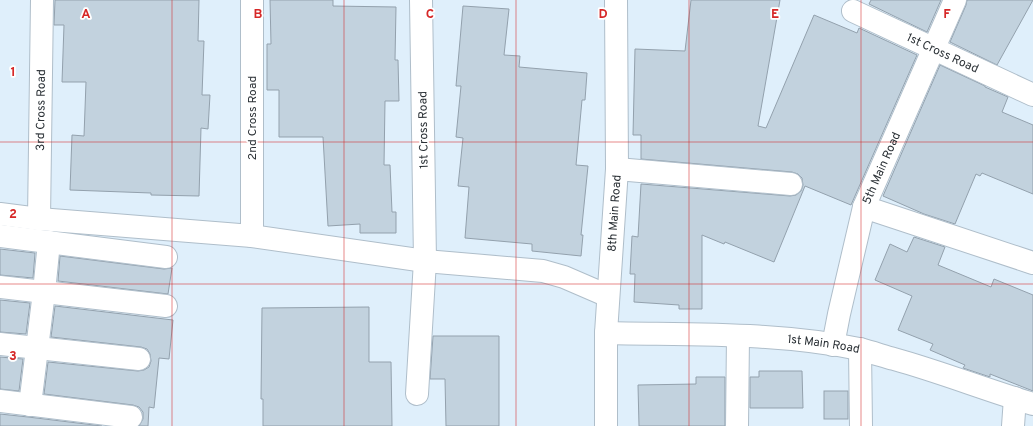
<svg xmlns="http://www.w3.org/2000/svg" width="1033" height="426" font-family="Overpass,sans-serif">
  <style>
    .building { fill: #c2d2de; stroke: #93a1ad }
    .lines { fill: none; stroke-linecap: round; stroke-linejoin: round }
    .minor-casing { stroke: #afbeca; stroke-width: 24 }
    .tertiary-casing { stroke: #afbeca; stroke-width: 24 }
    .minor { stroke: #fff; stroke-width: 22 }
    .tertiary { stroke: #fff; stroke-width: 22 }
    .grid { fill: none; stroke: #d62828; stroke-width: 1; stroke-opacity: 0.55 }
    .labels { text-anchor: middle; stroke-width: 3.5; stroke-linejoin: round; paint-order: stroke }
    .street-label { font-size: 12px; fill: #2b3136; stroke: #fff }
    .grid-label { font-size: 13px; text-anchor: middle; font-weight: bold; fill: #d62828; stroke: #fff; stroke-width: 3.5; stroke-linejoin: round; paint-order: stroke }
  </style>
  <rect width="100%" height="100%" fill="#dfeffb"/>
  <!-- building -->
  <g class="building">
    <path d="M55,0H199L198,41H204L202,95H210L208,129L201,128L199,196L151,195V193L70,190L72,135L84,136L86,82H62L64,25H54Z"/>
    <path d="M270,0H333V6L396,7L395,60H398L399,101H385L384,165H390L392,212H396V233H360V224L328,226L323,137H279V90H267V44H271Z"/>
    <path d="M691,0H780L758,126L766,128L814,15L857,33L859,28L917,55L851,205L805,186L774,262L725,242L724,244L702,235V309H679V305L634,302L635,274H630L632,236L638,237L641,184L790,196L796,195L801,191L803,185L802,178L798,174L792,172L641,159V135H633L635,49L685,51Z"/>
    <path d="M871,0H941L927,32L869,4Z"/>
    <path d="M967,0H1033L997,65L950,42L966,5Z"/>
    <path d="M463,6L509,9L504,55L520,56L519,67L587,73L585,100H582L576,165L588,166L581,235H583L581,256L532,251V244L465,238L469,187L458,186L463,138L456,137L461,86H456Z"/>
    <path d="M940,65L985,86V87L1008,97L1002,112L1033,125V194L982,173L980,176L976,174L955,224L924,214L883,196Z"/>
    <path d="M914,237L945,247L938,265L991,287L994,279L1033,295V391L990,374V377L963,368L965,365L930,350L933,344L898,330L912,296L875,280L890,244L907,252Z"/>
    <path d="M0,249L35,253L33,278L0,275Z"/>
    <path d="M60,256L164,269L172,268L168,294L58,281Z"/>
    <path d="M0,300L30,303L26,334L0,332Z"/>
    <path d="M55,306L173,320L169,359L159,358L154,408L149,407L148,426H139L143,419V412L139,407L133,405L44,394L48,362L138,371L144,370L149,367L151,361L150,354L147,349L141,347L51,337Z"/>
    <path d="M369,307V362H391L392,426H263V399H261L262,308Z"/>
    <path d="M433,336H499V426H446L445,379H430Z"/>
    <path d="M0,357L23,359L19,391L0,389Z"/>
    <path d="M759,371H802L803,408H750V377H759Z"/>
    <path d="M696,377H725V426H639L638,385L696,384Z"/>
    <rect x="824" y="391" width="24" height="28"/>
    <path d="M0,414L28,417L102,426H0Z"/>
  </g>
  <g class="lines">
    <defs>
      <g id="minor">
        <path id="s1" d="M853,11L1033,95"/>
        <path d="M617,169L791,184"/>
        <path d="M864,207L1033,263"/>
        <path d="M0,214L39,219L252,236L425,261L543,271L564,277L608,296"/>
        <path id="s2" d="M39,219L42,0"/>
        <path d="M0,236L166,257"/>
        <path d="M252,236V0"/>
        <path d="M0,287L166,306"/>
        <path d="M0,344L139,359"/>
        <path id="s3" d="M833,345L839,314L864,207L955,0"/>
        <path d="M860,349L861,426"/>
        <path d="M417,394L425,261L421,0"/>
        <path d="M0,401L131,417"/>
        <path d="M30,405L44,292L49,242"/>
        <path d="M737,426L738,336"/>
        <path d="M1013,426L1015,398"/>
      </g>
      <g id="tertiary">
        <path id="s4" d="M606,333C690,335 776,332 859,349C871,352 883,356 894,359C941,372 986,390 1033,404"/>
        <path id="s5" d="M606,426V333L617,169L616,0"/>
      </g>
    </defs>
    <!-- minor casing -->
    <use href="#minor" class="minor-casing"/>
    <!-- tertiary casing -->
    <use href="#tertiary" class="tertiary-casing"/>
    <!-- minor -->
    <use href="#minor" class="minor"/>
    <!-- tertiary -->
    <use href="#tertiary" class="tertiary"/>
  </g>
  <!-- grid -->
  <path class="grid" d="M172,0V426M344,0V426M516,0V426M689,0V426M861,0V426M0,142H1033M0,284H1033"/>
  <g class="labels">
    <!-- street labels -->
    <g class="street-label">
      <text dy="4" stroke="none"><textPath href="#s1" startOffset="99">1st Cross Road</textPath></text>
      <text dy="4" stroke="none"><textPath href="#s2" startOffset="109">3rd Cross Road</textPath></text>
      <text transform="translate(252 118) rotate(-90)" y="4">2nd Cross Road</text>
      <text transform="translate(423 130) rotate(-91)" y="4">1st Cross Road</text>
      <text dy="4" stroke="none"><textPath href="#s3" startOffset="184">5th Main Road</textPath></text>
      <text dy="4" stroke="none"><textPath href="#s5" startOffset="213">8th Main Road</textPath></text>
      <text dy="4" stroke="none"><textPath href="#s4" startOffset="218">1st Main Road</textPath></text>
    </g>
  </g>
  <g class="grid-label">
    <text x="86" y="18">A</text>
    <text x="258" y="18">B</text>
    <text x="430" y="18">C</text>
    <text x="603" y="18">D</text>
    <text x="775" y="18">E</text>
    <text x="947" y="18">F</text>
    <text x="13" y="76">1</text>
    <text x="13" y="218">2</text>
    <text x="13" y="360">3</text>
  </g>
</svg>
